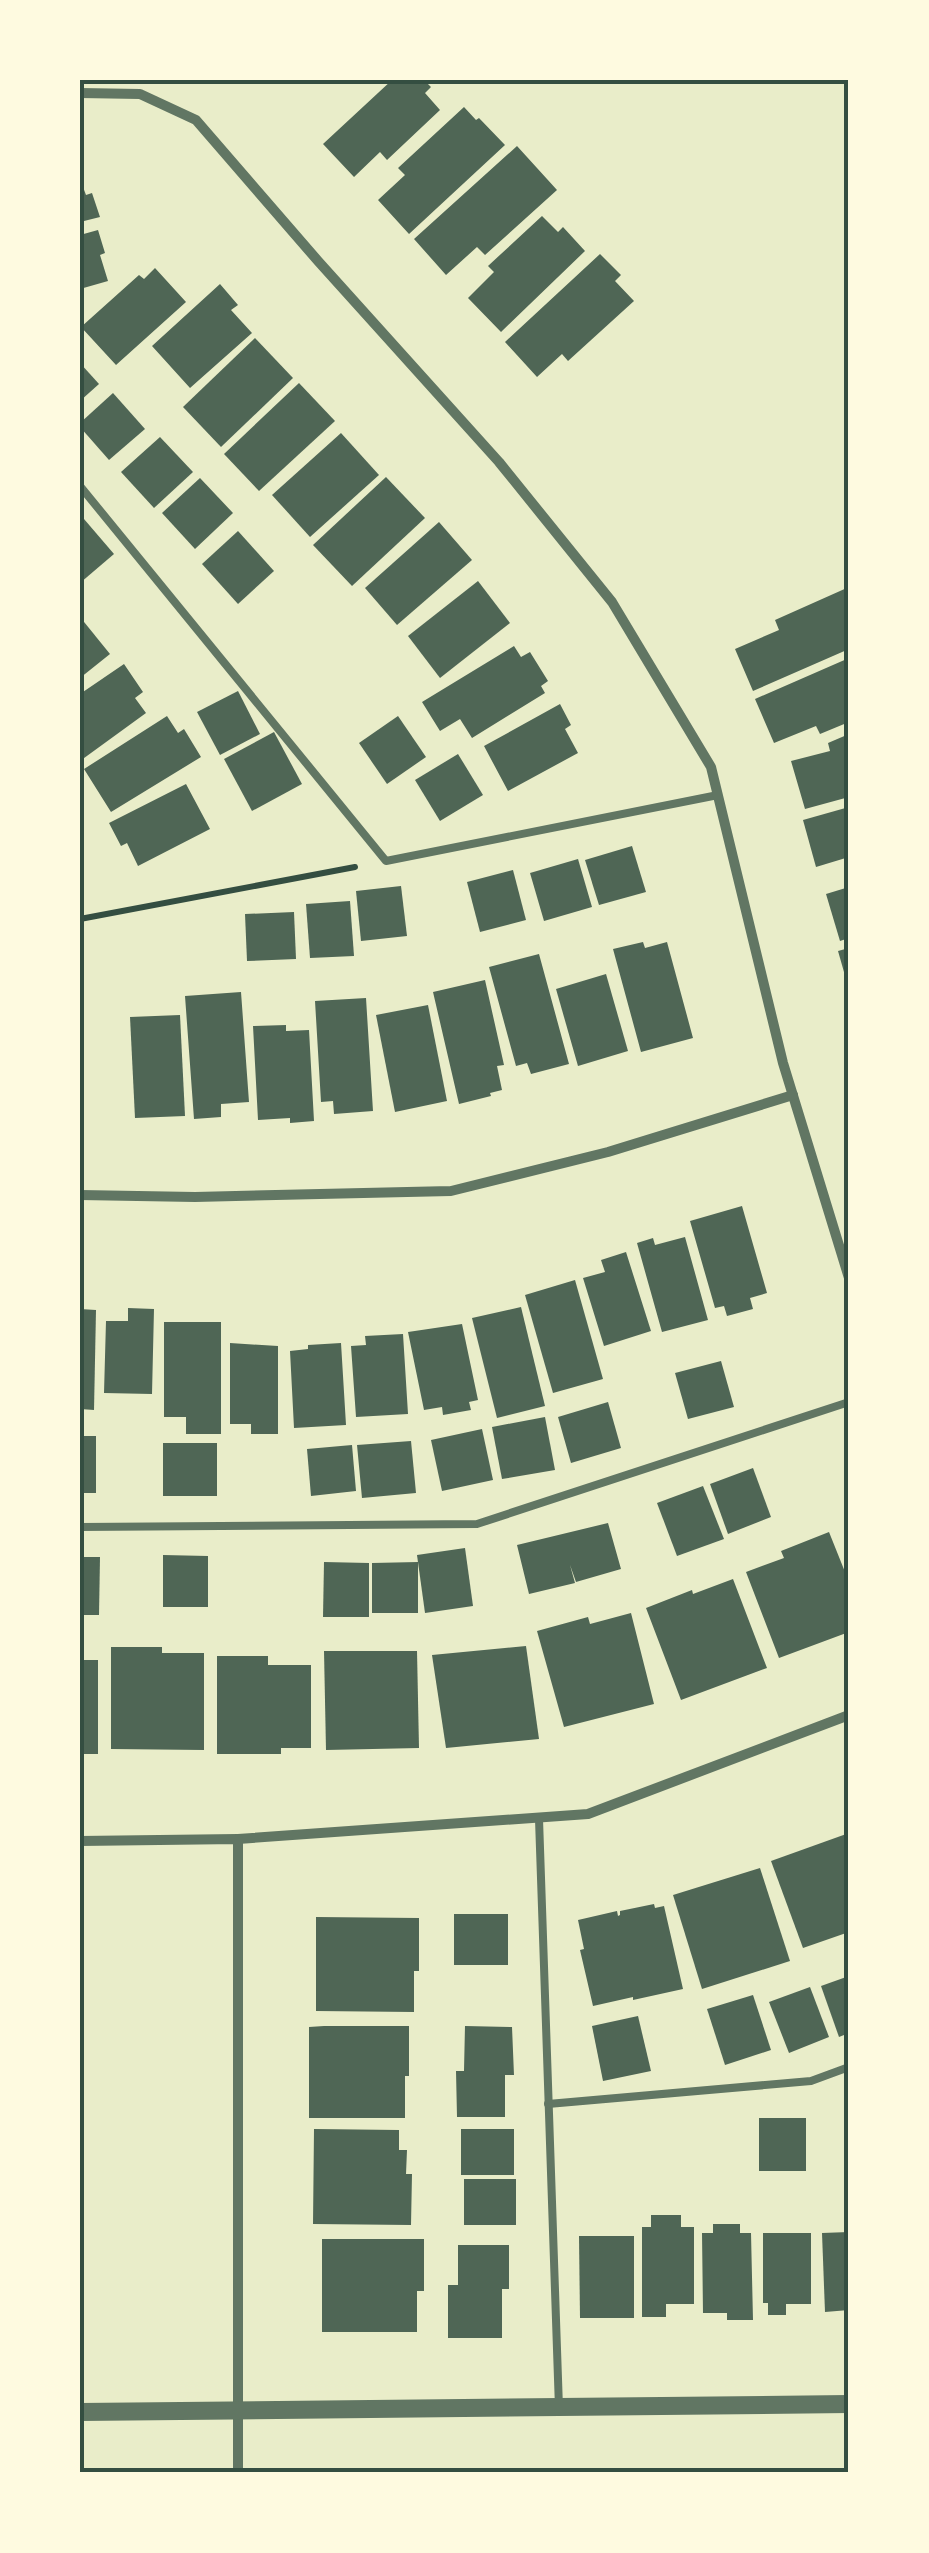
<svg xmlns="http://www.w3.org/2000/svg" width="929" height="2553" font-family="'Space Grotesk',sans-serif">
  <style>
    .building { fill: #4f6655 }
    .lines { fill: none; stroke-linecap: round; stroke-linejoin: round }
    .path { stroke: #344e41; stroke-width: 6 }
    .service { stroke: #617663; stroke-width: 8 }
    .minor { stroke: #617663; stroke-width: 10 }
    .tertiary { stroke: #617663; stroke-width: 18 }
    .neatline { fill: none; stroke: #344e41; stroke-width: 4 }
  </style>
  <rect width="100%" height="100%" fill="#e9edc9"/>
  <!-- building -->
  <g class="building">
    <path d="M392,80H424L431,87L425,93L440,110L387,160L380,152L354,177L323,144Z"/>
    <path d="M464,107L476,120L479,118L505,145L409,234L378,200L405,175L398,168Z"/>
    <path d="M517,146L557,190L485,255L477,247L446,275L414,239Z"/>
    <path d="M80,179L86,195L92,193L100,217L80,222Z"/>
    <path d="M542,216L558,232L563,227L585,251L501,332L468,298L494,272L488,266Z"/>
    <path d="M98,230L105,253L100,255L108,281L80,289V235Z"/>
    <path d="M600,254L621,275L615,281L634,301L568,361L562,354L537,377L505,342Z"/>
    <path d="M155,268L186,302L116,365L81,327L139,275L144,279Z"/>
    <path d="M220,284L238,305L231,310L252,333L190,388L152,346Z"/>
    <path d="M255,338L293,378L221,447L183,407Z"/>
    <path d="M80,363L99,384L80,401Z"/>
    <path d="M299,383L335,421L259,491L224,454Z"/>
    <path d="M113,393L145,429L109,460L80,427V423Z"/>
    <path d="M341,433L379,475L310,537L272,495Z"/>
    <path d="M160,437L193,472L154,508L121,472Z"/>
    <path d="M386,477L425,518L352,586L313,545Z"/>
    <path d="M200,478L233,513L195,549L162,513Z"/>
    <path d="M84,519L114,554L80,583V522Z"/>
    <path d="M439,522L472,560L397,625L365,588Z"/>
    <path d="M238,531L274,571L238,604L202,564Z"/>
    <path d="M478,581L510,623L440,678L408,636Z"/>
    <path d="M849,587V649L753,691L735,649L779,630L775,620Z"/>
    <path d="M80,617L110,654L80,678Z"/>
    <path d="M514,646L521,657L530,652L548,681L541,686L545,693L472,738L460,719L440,731L422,702Z"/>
    <path d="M849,658V722L820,734L816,726L774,743L755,699Z"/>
    <path d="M124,664L143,692L135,698L146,713L80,761V694Z"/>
    <path d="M238,691L260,734L220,755L197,712Z"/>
    <path d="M560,704L571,725L565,729L578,753L508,791L484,746Z"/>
    <path d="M167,716L178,733L184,729L201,757L111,812L84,769Z"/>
    <path d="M398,716L426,757L387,784L359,743Z"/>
    <path d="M274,732L302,784L252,811L224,759Z"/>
    <path d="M849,734V797L805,809L791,761L830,751L828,743Z"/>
    <path d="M458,754L483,795L440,821L415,780Z"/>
    <path d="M186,784L210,829L138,866L127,843L121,846L109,823Z"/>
    <path d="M849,807V857L816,867L803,820Z"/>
    <path d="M632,846L646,892L599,905L585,860Z"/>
    <path d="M578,859L592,907L544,921L530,873Z"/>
    <path d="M513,870L526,920L480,932L467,882Z"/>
    <path d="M401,886L407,936L361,941L356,891Z"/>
    <path d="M849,887V938L840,941L826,894Z"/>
    <path d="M350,901L354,956L310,958L306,904Z"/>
    <path d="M294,912L296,959L247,961L245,914Z"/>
    <path d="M643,942L645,948L667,942L693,1038L641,1052L613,949Z"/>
    <path d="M849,948V986H848L838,951Z"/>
    <path d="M539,954L569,1064L531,1074L527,1063L516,1066L489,967Z"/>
    <path d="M606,974L628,1051L578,1066L556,989Z"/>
    <path d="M485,980L504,1065L497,1066L502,1090L490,1093L491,1096L459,1104L433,992Z"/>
    <path d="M241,992L249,1102L221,1104V1117L194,1119L185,996Z"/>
    <path d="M366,998L373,1111L334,1114L333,1101L321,1102L315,1001Z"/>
    <path d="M428,1005L447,1101L395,1112L376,1015Z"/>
    <path d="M180,1015L185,1116L135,1118L130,1017Z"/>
    <path d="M286,1025V1031L309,1030L314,1121L290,1123V1118L258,1120L253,1026Z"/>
    <path d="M742,1206L767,1293L750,1298L753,1309L727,1316L724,1306L715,1308L690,1221Z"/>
    <path d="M685,1237L708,1320L662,1332L637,1243L653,1238L655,1245Z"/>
    <path d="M626,1252L651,1331L604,1346L583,1278L605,1272L601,1260Z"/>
    <path d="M575,1280L603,1379L553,1393L525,1295Z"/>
    <path d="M521,1307L545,1406L497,1418L472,1318Z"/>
    <path d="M128,1308L154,1309L152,1394L104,1393L106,1321H128Z"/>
    <path d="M80,1309L96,1310L94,1410L80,1409Z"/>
    <path d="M164,1322H221V1434H186V1417H164Z"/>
    <path d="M462,1324L478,1400L469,1402L471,1410L443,1415L442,1407L424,1410L408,1332Z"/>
    <path d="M403,1334L408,1414L356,1417L351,1346L366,1345L365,1336Z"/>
    <path d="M230,1343L278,1346V1434H251V1424H230Z"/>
    <path d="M341,1343L346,1425L294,1428L290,1351L308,1349V1345Z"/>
    <path d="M721,1361L734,1407L688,1419L675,1373Z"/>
    <path d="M608,1402L621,1448L571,1463L558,1417Z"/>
    <path d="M545,1417L555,1470L502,1479L492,1427Z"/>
    <path d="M482,1429L493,1480L442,1491L431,1440Z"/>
    <rect x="80" y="1436" width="16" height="57"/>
    <path d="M411,1441L416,1493L362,1498L357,1445Z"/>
    <rect x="163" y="1443" width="54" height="53"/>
    <path d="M352,1445L356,1491L311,1496L307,1449Z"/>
    <path d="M753,1468L771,1517L728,1534L710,1484Z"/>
    <path d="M703,1486L724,1539L677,1556L657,1503Z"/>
    <path d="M608,1523L621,1569L576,1582L570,1565L575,1583L529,1594L517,1545Z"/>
    <path d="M829,1532L849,1582V1632L779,1658L746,1572L784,1558L781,1551Z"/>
    <path d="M465,1548L473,1606L425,1613L417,1555Z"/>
    <path d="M163,1555L208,1556V1607H163Z"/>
    <path d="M80,1557H100L99,1615H80Z"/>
    <path d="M324,1562L369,1563V1617H323Z"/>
    <path d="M418,1562V1613H372V1563Z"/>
    <path d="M733,1579L767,1668L681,1700L646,1608L692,1590L693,1594Z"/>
    <path d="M631,1613L654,1704L564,1727L537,1631L588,1617L590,1624Z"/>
    <path d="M526,1646L539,1739L446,1748L432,1655Z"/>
    <path d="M111,1647H162V1653H204V1750L111,1749Z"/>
    <path d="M324,1651H417L419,1748L326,1750Z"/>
    <path d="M217,1656H268V1665H311V1748H281V1754H217Z"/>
    <rect x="80" y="1660" width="18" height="94"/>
    <path d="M849,1833V1932L803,1948L771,1861Z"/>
    <path d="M760,1868L790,1961L702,1989L673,1895Z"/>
    <path d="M654,1904L655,1908L664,1906L683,1989L633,2000V1997L593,2006L580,1950L584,1949L578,1920L617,1911L618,1916L620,1915V1911Z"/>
    <rect x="454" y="1914" width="54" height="51"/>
    <path d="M316,1917L419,1918V1971H414V2012L316,2011Z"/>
    <path d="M849,1976V2033L839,2037L821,1986Z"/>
    <path d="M810,1987L829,2037L789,2053L769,2002Z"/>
    <path d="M753,1995L771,2050L725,2065L707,2009Z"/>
    <path d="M638,2016L651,2071L603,2081L592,2026Z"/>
    <path d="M324,2026H409V2076H405V2118H309V2027Z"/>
    <path d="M465,2026L512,2027L514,2075H505V2117H457L456,2071H464Z"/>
    <rect x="759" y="2118" width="47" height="53"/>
    <path d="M314,2129L399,2130V2150H407L406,2174H412L411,2225L313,2224Z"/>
    <rect x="461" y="2129" width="53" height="46"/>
    <rect x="464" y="2179" width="52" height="46"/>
    <path d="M651,2215H681V2227H694V2304H666V2317H642V2227H651Z"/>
    <path d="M713,2224H740V2233H751L753,2320H727V2313H703L702,2233H713Z"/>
    <path d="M849,2232V2310L825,2312L822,2233Z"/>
    <path d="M763,2233H811V2304H786V2315H768V2303H763Z"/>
    <path d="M579,2236H634V2318H580Z"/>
    <path d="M322,2239H424V2291H417V2332H322Z"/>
    <path d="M458,2245H509V2289H502V2338H448V2285H458Z"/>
  </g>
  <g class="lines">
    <!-- path -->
    <path class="path" d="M80,919L355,867"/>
    <!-- service -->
    <g class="service">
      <path d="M80,486L386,861L718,795"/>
      <path d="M80,1527L477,1524L849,1402"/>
      <path d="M539,1819L559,2408"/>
      <path d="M548,2104L811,2081L849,2067"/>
    </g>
    <!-- minor -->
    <g class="minor">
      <path d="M80,93L140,94L196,120L318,261L499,462L612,602L711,767L783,1063L849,1278"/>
      <path d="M80,1195L195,1197L451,1191L608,1152L793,1095"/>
      <path d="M238,1839L588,1814L849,1715"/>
      <path d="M80,1841L238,1839V2473"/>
    </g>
    <!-- tertiary -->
    <path class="tertiary" d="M80,2412L849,2404"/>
  </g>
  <!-- border -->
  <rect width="929" height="2553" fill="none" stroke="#fefae0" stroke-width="165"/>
  <rect x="82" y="82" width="764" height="2388" class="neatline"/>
</svg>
